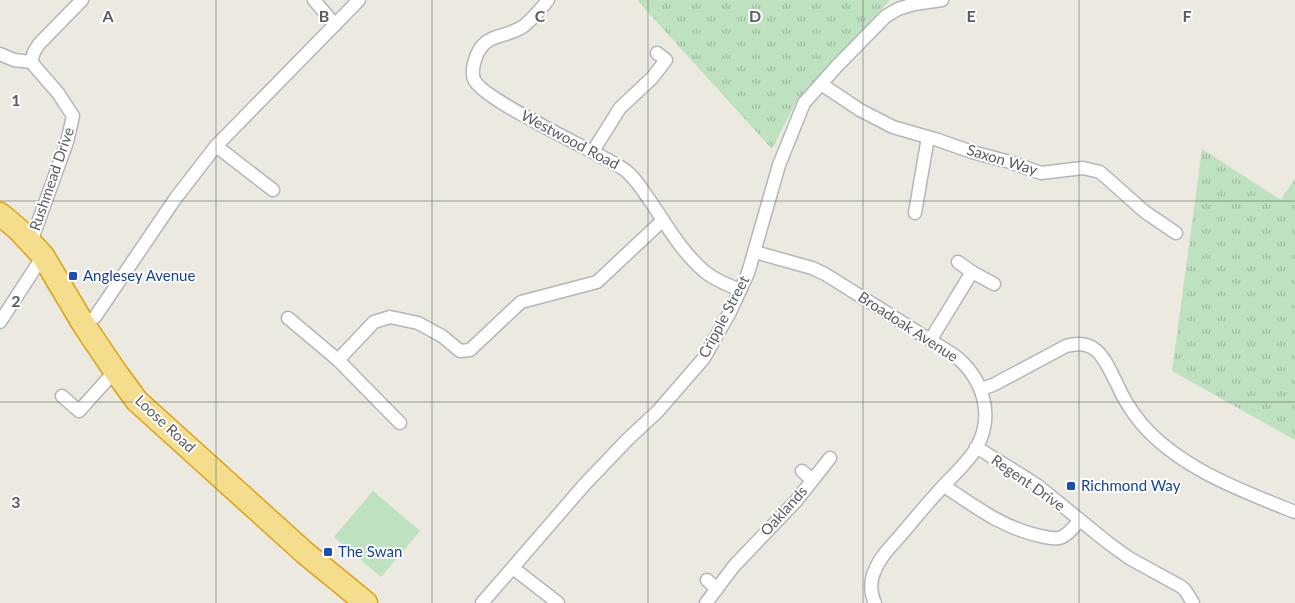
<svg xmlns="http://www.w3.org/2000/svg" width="1295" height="603" font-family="Lato,sans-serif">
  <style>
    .grass { fill: url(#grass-tufts) }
    .garden { fill: #bee1bf }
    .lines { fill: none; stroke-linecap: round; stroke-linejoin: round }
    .street-casing { stroke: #b3b6ba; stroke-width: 15 }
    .highway-casing { stroke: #dba311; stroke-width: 25 }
    .street { stroke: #fff; stroke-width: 12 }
    .highway { stroke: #f4de8e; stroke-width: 22 }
    .grid { fill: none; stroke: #595c60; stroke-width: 1; stroke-opacity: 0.55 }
    .transit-dot { fill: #1a4fb4; stroke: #fff; stroke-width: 2 }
    .labels { text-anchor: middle; stroke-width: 4; stroke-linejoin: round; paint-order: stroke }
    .street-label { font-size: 15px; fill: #595c60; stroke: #fff }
    .transit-label { font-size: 15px; fill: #164399; stroke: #fff; text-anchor: start }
    .grid-label { font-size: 16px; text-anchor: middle; font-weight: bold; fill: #595c60; stroke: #fff; stroke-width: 4; stroke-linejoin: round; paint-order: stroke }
  </style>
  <defs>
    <pattern id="grass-tufts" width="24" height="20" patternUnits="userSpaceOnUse" patternTransform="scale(1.25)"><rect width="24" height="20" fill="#bee1bf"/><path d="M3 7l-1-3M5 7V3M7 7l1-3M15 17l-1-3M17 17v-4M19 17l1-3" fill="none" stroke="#9dba9f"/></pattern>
  </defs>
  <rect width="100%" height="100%" fill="#ebe9e0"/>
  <!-- grass -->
  <g class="grass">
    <path d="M637,0H890L796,102L772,149Z"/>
    <path d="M1202,149L1281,200L1295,179V440L1172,371Z"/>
  </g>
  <!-- garden -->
  <path class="garden" d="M373,491L420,531L381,577L334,537Z"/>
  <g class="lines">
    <defs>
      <g id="street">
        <path d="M314,0L335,25"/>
        <path d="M548,0C541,9 533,18 525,25C506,40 484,30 475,60C473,65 472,75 474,79C480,99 597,152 622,168C635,176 644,193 653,205C668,228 683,253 704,271C714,280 728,285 740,290"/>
        <path d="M0,54L14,60L31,62"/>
        <path d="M31,62L58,93L73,116L67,142L31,242"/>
        <path d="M31,62L34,52L39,44L82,0"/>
        <path d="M821,84L860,110L893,127L938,140L972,152L1010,162L1041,173L1083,168L1100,172L1145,212L1176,233"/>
        <path d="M216,146L273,190"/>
        <path d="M593,151L620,108L652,78L666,60L657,53"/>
        <path d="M915,213L928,137"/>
        <path d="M755,252L812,268L825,274L954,355C982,377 995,413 977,447C968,463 949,479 937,493C924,507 912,522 900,536C891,546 880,557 875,570C870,580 870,593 875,603"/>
        <path d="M958,262L972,272"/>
        <path d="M288,318L338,360L400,423"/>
        <path d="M0,322L43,256"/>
        <path d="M84,325L95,317L175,199L216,146L359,0"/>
        <path d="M931,339L972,272L994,284"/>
        <path d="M338,360L374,322L390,317L418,323L442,336L460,351L470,350L521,302L597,282L663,220"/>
        <path d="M981,389L993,385L1066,346C1098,337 1105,361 1117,384C1123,398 1132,412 1141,423C1179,468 1242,491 1295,512"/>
        <path d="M62,396L79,411L115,371"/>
        <path d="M976,447L1037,485L1107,542L1129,558L1180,586L1185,590L1193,603"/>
        <path d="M802,471L812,480"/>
        <path d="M944,486C974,506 1003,528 1040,536C1046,537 1052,539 1059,538C1067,536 1074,527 1079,521"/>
        <path d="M513,568L558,603"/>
        <path d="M707,580L717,589"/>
        <path d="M482,603L585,484L628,439L658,411L704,358L730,312L748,273L779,165L804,103L837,66L886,16L898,9L914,4L942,0"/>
        <path d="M706,603L734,566L796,501L830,458"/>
      </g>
      <path id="highway" d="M0,214L19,230L43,256L84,325L115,371L137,401L305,553L366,603"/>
    </defs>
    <!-- street casing -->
    <use href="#street" class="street-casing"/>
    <!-- highway casing -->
    <use href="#highway" class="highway-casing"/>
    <!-- street -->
    <use href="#street" class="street"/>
    <!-- highway -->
    <use href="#highway" class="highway"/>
  </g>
  <!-- grid -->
  <path class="grid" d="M216,0V603M432,0V603M648,0V603M863,0V603M1079,0V603M0,201H1295M0,402H1295"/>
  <!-- markers -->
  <g class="transit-dot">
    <rect x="68" y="271" width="10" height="10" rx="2.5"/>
    <rect x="1066" y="481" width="10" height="10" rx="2.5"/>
    <rect x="323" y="547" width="10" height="10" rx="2.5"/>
  </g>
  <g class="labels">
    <!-- street labels -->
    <g class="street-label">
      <text transform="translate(570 140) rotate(28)" y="5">Westwood Road</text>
      <text transform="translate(1002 160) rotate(17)" y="5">Saxon Way</text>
      <text transform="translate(52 179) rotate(-71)" y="5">Rushmead Drive</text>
      <text transform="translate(724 317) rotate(-62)" y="5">Cripple Street</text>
      <text transform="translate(908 327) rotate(33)" y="5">Broadoak Avenue</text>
      <text transform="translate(165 424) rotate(43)" y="5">Loose Road</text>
      <text transform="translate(1028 483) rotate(35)" y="5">Regent Drive</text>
      <text transform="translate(784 511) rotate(-48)" y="5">Oaklands</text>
    </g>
    <!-- transit labels -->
    <g class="transit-label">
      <text x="83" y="281">Anglesey Avenue</text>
      <text x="1081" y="491">Richmond Way</text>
      <text x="338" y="557">The Swan</text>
    </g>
  </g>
  <g class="grid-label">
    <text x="108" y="22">A</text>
    <text x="324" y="22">B</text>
    <text x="540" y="22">C</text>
    <text x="755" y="22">D</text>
    <text x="971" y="22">E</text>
    <text x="1187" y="22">F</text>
    <text x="16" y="106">1</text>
    <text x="16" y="307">2</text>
    <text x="16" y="508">3</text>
  </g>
</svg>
